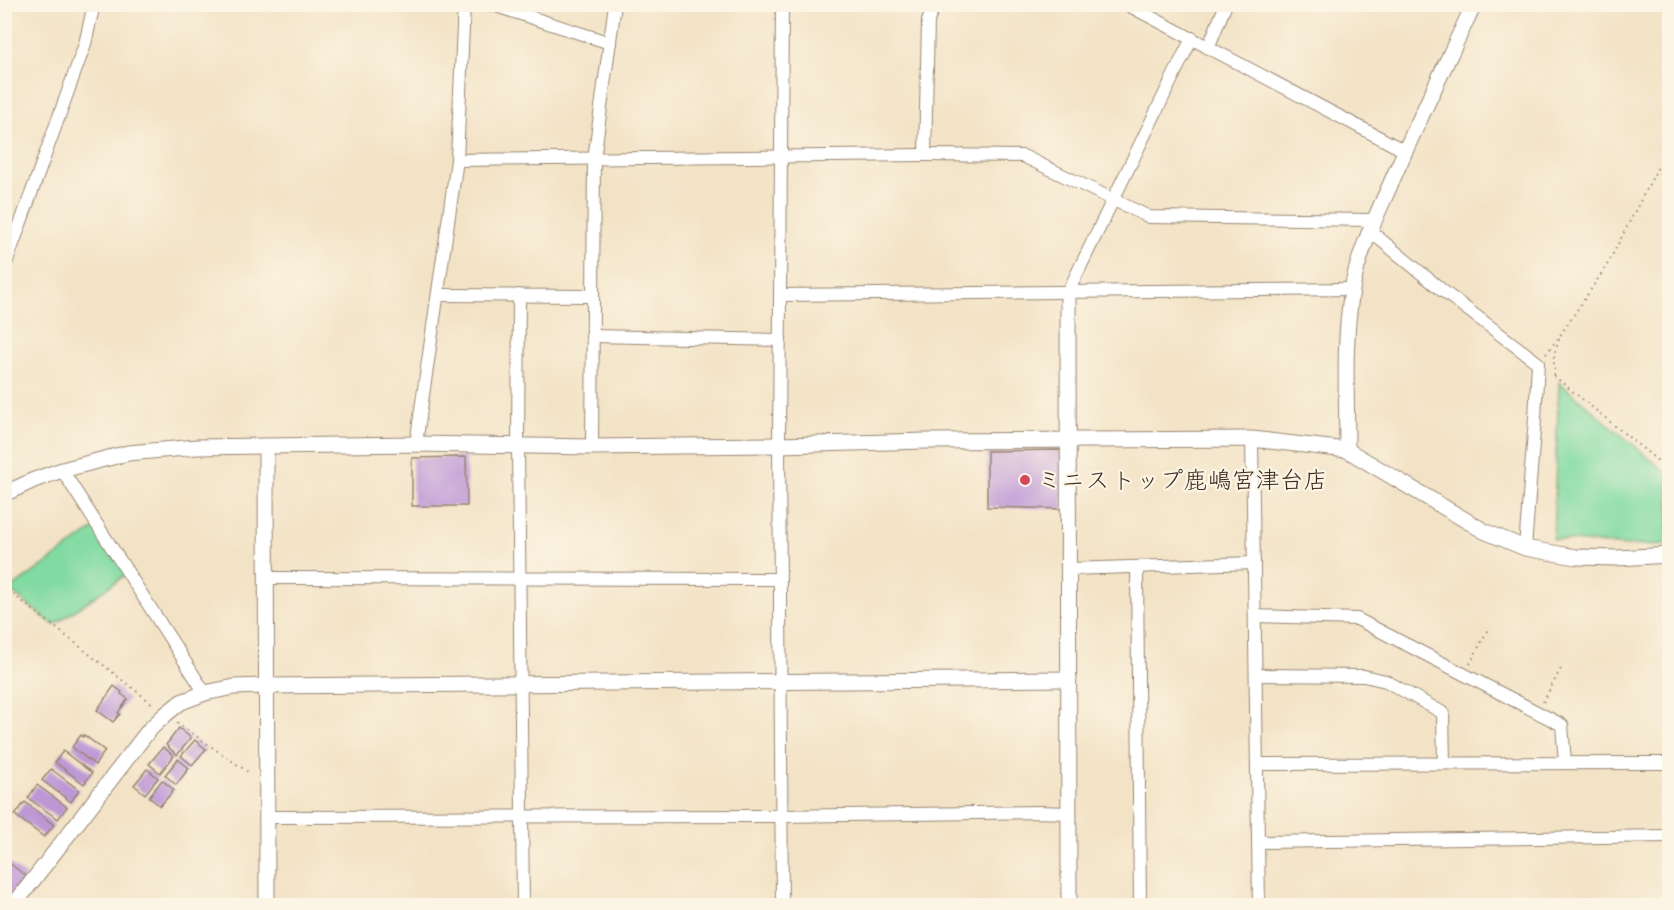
<svg xmlns="http://www.w3.org/2000/svg" width="1674" height="910" font-family="Caveat,'Klee One',sans-serif">
  <style>
    .green { fill: #80daa1; stroke: #5e8260; stroke-width: 1.5 }
    .building { fill: #bd96d6 }
    .lines { fill: none; stroke-linecap: round; stroke-linejoin: round }
    .minor-casing { stroke: #978672; stroke-width: 14 }
    .tertiary-casing { stroke: #978672; stroke-width: 17 }
    .path { stroke: #978672; stroke-width: 2; stroke-dasharray: 1.5 4.5; stroke-linecap: butt }
    .minor { stroke: #fff; stroke-width: 12 }
    .tertiary { stroke: #fff; stroke-width: 15 }
    .poi-dot { fill: #d1495b; stroke: #fcf5e5; stroke-width: 2 }
    .labels { text-anchor: middle; stroke-width: 4.5; stroke-linejoin: round; paint-order: stroke }
    .poi-label { font-size: 24px; fill: #3b2a1e; stroke: #fcf5e5; text-anchor: start }
  </style>
  <rect width="100%" height="100%" fill="#fcf5e5"/>
  <filter id="ink" filterUnits="userSpaceOnUse"><feTurbulence type="fractalNoise" baseFrequency=".0167" numOctaves="2"/><feDisplacementMap in="SourceGraphic" scale="12" xChannelSelector="R" yChannelSelector="G"/><feConvolveMatrix kernelMatrix="1 2 1 2 8 2 1 2 1" color-interpolation-filters="sRGB"/></filter>
  <filter id="wash" filterUnits="userSpaceOnUse"><feTurbulence type="fractalNoise" baseFrequency=".008" numOctaves="4" result="noise"/><feDisplacementMap in="SourceGraphic" scale="24" xChannelSelector="R" yChannelSelector="G"/><feGaussianBlur stdDeviation="1.35" result="paint"/><feColorMatrix in="noise" values="0 0 0 0 0 0 0 0 0 0 0 0 0 0 0 0 0 1.4 0 .05"/><feComposite in="paint" operator="in"/></filter>
  <g filter="url(#wash)">
    <rect width="100%" height="100%" fill="#f3e3c6"/>
    <!-- green -->
    <g class="green">
      <path d="M1559,382L1669,475V544L1627,546L1553,539Z"/>
      <path d="M98,526L128,573L54,625L9,590Z"/>
    </g>
    <g id="blocks">
      <!-- building -->
      <g class="building">
        <path d="M1059,450L1063,453V509L987,507V451Z"/>
        <path d="M466,457L467,506H412V458Z"/>
        <path d="M114,686L122,692L121,694L128,699L118,713L120,714L113,722L97,710Z"/>
        <path d="M179,728L191,738L177,755L166,745Z"/>
        <path d="M81,735L83,737L84,735L105,751L95,765L72,747Z"/>
        <path d="M195,740L206,749L192,765L181,756Z"/>
        <path d="M163,747L174,756L160,773L149,764Z"/>
        <path d="M63,751L92,773L84,784L55,762Z"/>
        <path d="M178,759L189,768L176,785L165,775Z"/>
        <path d="M51,769L79,790L71,802L42,780Z"/>
        <path d="M147,769L158,778L145,794L134,785Z"/>
        <path d="M162,780L174,790L160,806L149,797Z"/>
        <path d="M37,785L67,807L58,819L28,798Z"/>
        <path d="M25,802L54,825L44,837L15,815Z"/>
        <path d="M4,859L26,876L4,903Z"/>
      </g>
    </g>
  </g>
  <g filter="url(#ink)">
    <use href="#blocks" fill-opacity="0" stroke="#978672" stroke-width="1.5"/>
    <g class="lines">
      <defs>
        <g id="minor">
          <path d="M490,4L610,43"/>
          <path d="M782,4L779,445L782,906"/>
          <path d="M1126,4L1405,151"/>
          <path d="M1208,48L1226,4"/>
          <path d="M925,155L928,21L935,4"/>
          <path d="M457,160L925,155L1023,156L1149,217L1374,220"/>
          <path d="M1370,231L1443,291L1538,363L1535,418L1525,548"/>
          <path d="M4,269L85,44L94,4"/>
          <path d="M1068,292L1192,38"/>
          <path d="M438,295L593,296"/>
          <path d="M519,295L518,446L523,906"/>
          <path d="M780,295L1352,289"/>
          <path d="M592,336L780,340"/>
          <path d="M1252,439L1259,906"/>
          <path d="M416,444L457,160L464,4"/>
          <path d="M592,447L594,159L615,4"/>
          <path d="M62,470L205,693"/>
          <path d="M1137,567L1140,906"/>
          <path d="M1069,569L1254,563"/>
          <path d="M266,578L780,579"/>
          <path d="M1255,616L1357,619L1562,725L1565,763"/>
          <path d="M1256,675L1364,676L1386,681L1443,713L1444,763"/>
          <path d="M1257,764L1670,763"/>
          <path d="M267,817L781,816L1037,812L1069,813"/>
          <path d="M1258,842L1670,836"/>
        </g>
        <g id="tertiary">
          <path d="M1068,292L1069,906"/>
          <path d="M266,446L267,906"/>
          <path d="M1347,450C1347,397 1343,343 1352,290C1358,253 1376,217 1391,183C1417,123 1446,64 1474,4"/>
          <path d="M4,494L34,480L62,470L128,453L197,447L416,444L592,447L779,445L926,441L1252,439L1347,450L1484,531L1525,548L1576,557L1617,558L1670,555"/>
          <path d="M13,906L149,730L166,714L181,702L205,693L234,687L266,686L1069,679"/>
        </g>
      </defs>
      <!-- minor casing -->
      <use href="#minor" class="minor-casing"/>
      <!-- tertiary casing -->
      <use href="#tertiary" class="tertiary-casing"/>
      <!-- path -->
      <g class="path">
        <path d="M1546,354L1559,337"/>
        <path d="M1554,376V355L1561,334L1606,267L1659,165L1670,162"/>
        <path d="M1554,376L1670,471"/>
        <path d="M4,587L154,705"/>
        <path d="M1470,664L1489,627"/>
        <path d="M1543,702L1563,665"/>
        <path d="M177,723L251,774"/>
      </g>
      <!-- minor -->
      <use href="#minor" class="minor"/>
      <!-- tertiary -->
      <use href="#tertiary" class="tertiary"/>
    </g>
  </g>
  <!-- markers -->
  <circle class="poi-dot" cx="1025" cy="480" r="6"/>
  <g class="labels">
    <!-- poi labels -->
    <g class="poi-label">
      <text x="1037" y="488">ミニストップ鹿嶋宮津台店</text>
    </g>
  </g>
  <!-- margin -->
  <rect width="1674" height="910" fill="none" stroke="#fcf5e5" stroke-width="24"/>
</svg>
